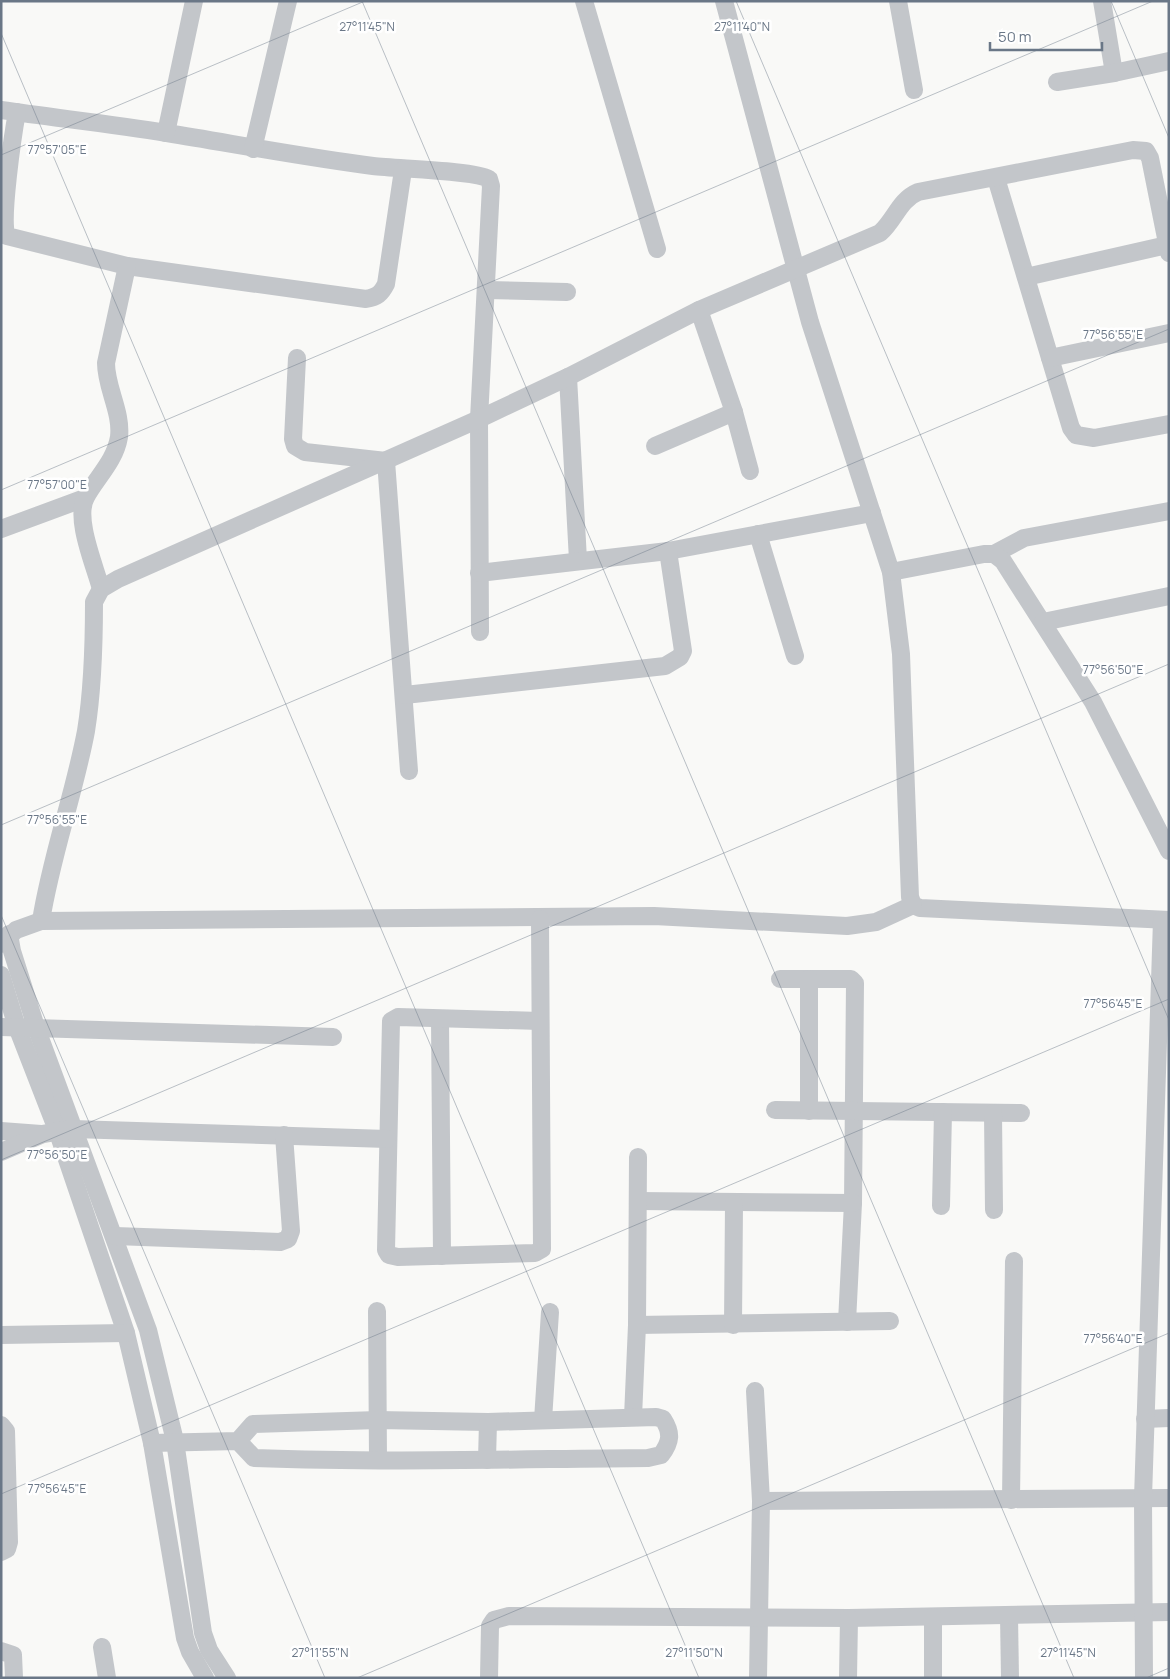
<svg xmlns="http://www.w3.org/2000/svg" width="1170" height="1679" font-family="Manrope,sans-serif">
  <style>
    .lines { fill: none; stroke-linecap: round; stroke-linejoin: round }
    .minor { stroke: #c3c6ca; stroke-width: 18 }
    .ticks { fill: none; stroke: #6a7787; stroke-width: 1; stroke-opacity: 0.45 }
    .ticks-label { font-size: 12px; text-anchor: middle; fill: #6a7787; stroke: #fff; stroke-width: 5; stroke-linejoin: round; paint-order: stroke }
  </style>
  <rect width="100%" height="100%" fill="#f9f9f7"/>
  <g class="lines">
    <!-- minor -->
    <g class="minor">
      <path d="M584,1L657,249"/>
      <path d="M724,1L810,322L891,572L901,654L910,897L913,905L920,908L1169,920"/>
      <path d="M898,1L914,90"/>
      <path d="M1102,1L1114,73"/>
      <path d="M1057,82L1114,73L1169,61"/>
      <path d="M1,110C56,118 112,124 167,133C235,144 303,157 373,166C397,169 473,170 489,179L491,186L479,419L480,632"/>
      <path d="M17,112C13,134 0,221 7,236L127,266L366,299C377,297 381,294 386,284L403,170"/>
      <path d="M166,133L194,1"/>
      <path d="M253,149L288,1"/>
      <path d="M996,178L1071,428L1076,435L1094,438L1169,424"/>
      <path d="M1026,277L1167,245"/>
      <path d="M487,290L567,292"/>
      <path d="M699,310L734,412L750,471"/>
      <path d="M297,358L293,439L295,446L305,452L386,461L409,771"/>
      <path d="M1050,358L1169,333"/>
      <path d="M568,377L578,560"/>
      <path d="M655,446L734,412"/>
      <path d="M1,529L85,498"/>
      <path d="M758,534L795,656"/>
      <path d="M994,554L1024,538L1169,511"/>
      <path d="M891,572L984,554H994L1003,561L1093,702L1169,851"/>
      <path d="M479,573L668,551L872,513"/>
      <path d="M101,589C95,566 74,518 86,497C97,477 115,461 119,437C122,412 106,388 106,363L127,266"/>
      <path d="M1043,622L1169,596"/>
      <path d="M405,695L665,666L680,657L683,651L668,551"/>
      <path d="M41,921C51,857 74,795 86,731C93,688 94,645 94,602L101,589L118,579L479,419L568,377L699,310L880,233C895,220 899,200 918,192L1133,150L1146,151L1150,158L1169,253"/>
      <path d="M9,934L12,951L36,1027L148,1330L175,1441L203,1633L209,1650L227,1678"/>
      <path d="M1,944L16,930L41,921L654,916L847,926L876,922L913,905"/>
      <path d="M1,975L17,1027L57,1130L126,1333L152,1443L185,1638L190,1652L205,1678"/>
      <path d="M780,979H851L855,983L853,1203L847,1322"/>
      <path d="M440,1020L442,1256"/>
      <path d="M540,1021L398,1017L391,1021L386,1250L389,1255L398,1257L535,1253L542,1249L540,919"/>
      <path d="M1,1027L333,1037"/>
      <path d="M775,1110L1021,1113"/>
      <path d="M809,1111V979"/>
      <path d="M993,1113L994,1210"/>
      <path d="M1,1131L41,1134"/>
      <path d="M1,1152L43,1134L73,1129L387,1139"/>
      <path d="M638,1201L853,1203"/>
      <path d="M941,1206L943,1112"/>
      <path d="M115,1236L280,1242L288,1239L291,1231L284,1135"/>
      <path d="M377,1311L378,1460"/>
      <path d="M637,1325L890,1321"/>
      <path d="M733,1325L734,1204"/>
      <path d="M1,1335L126,1333"/>
      <path d="M755,1391L761,1501L758,1678"/>
      <path d="M633,1417L637,1325L638,1157"/>
      <path d="M1145,1419L1169,1418"/>
      <path d="M543,1420L550,1312"/>
      <path d="M1,1425L6,1431L9,1542L7,1549L1,1552"/>
      <path d="M152,1443L238,1441L254,1458C385,1463 517,1459 648,1458L661,1455C671,1442 672,1433 663,1419L656,1417L488,1422L378,1420L253,1424L238,1441"/>
      <path d="M487,1460L488,1422"/>
      <path d="M1011,1500L1014,1261"/>
      <path d="M761,1501L1169,1498"/>
      <path d="M1009,1616L1010,1678"/>
      <path d="M102,1647L107,1678"/>
      <path d="M1,1651L13,1655L14,1678"/>
      <path d="M489,1678L490,1626L494,1620L509,1616L849,1618L1169,1612"/>
      <path d="M848,1678L849,1618"/>
      <path d="M933,1678V1617"/>
      <path d="M1144,1678L1143,1498L1162,920"/>
    </g>
  </g>
  <!-- ticks -->
  <path class="ticks" d="M362,1L1074,1678M736,1L1169,1020M1111,1L1169,138M1,33L699,1678M1,155L365,1M1,490L1153,1M1,825L1169,329M1,915L325,1678M1,1160L1169,664M1,1494L1169,999M357,1678L1169,1333M1146,1678L1169,1668"/>
  <g class="ticks-label">
    <text x="367" y="31">27°11'45"N</text>
    <text x="742" y="31">27°11'40"N</text>
    <text x="57" y="154">77°57'05"E</text>
    <text x="1113" y="339">77°56'55"E</text>
    <text x="57" y="489">77°57'00"E</text>
    <text x="1113" y="674">77°56'50"E</text>
    <text x="57" y="824">77°56'55"E</text>
    <text x="1113" y="1008">77°56'45"E</text>
    <text x="57" y="1159">77°56'50"E</text>
    <text x="1113" y="1343">77°56'40"E</text>
    <text x="57" y="1493">77°56'45"E</text>
    <text x="320" y="1657">27°11'55"N</text>
    <text x="694" y="1657">27°11'50"N</text>
    <text x="1068" y="1657">27°11'45"N</text>
  </g>
  <!-- border -->
  <rect width="1170" height="1679" fill="none" stroke="#6a7787" stroke-width="5"/>
  <!-- scale -->
  <path d="M990 42v8h112v-8" fill="none" stroke="#6a7787" stroke-width="2.5"/>
  <text x="998" y="42" font-size="15" fill="#6a7787" stroke="#ffffff" stroke-width="4" paint-order="stroke">50 m</text>
</svg>
